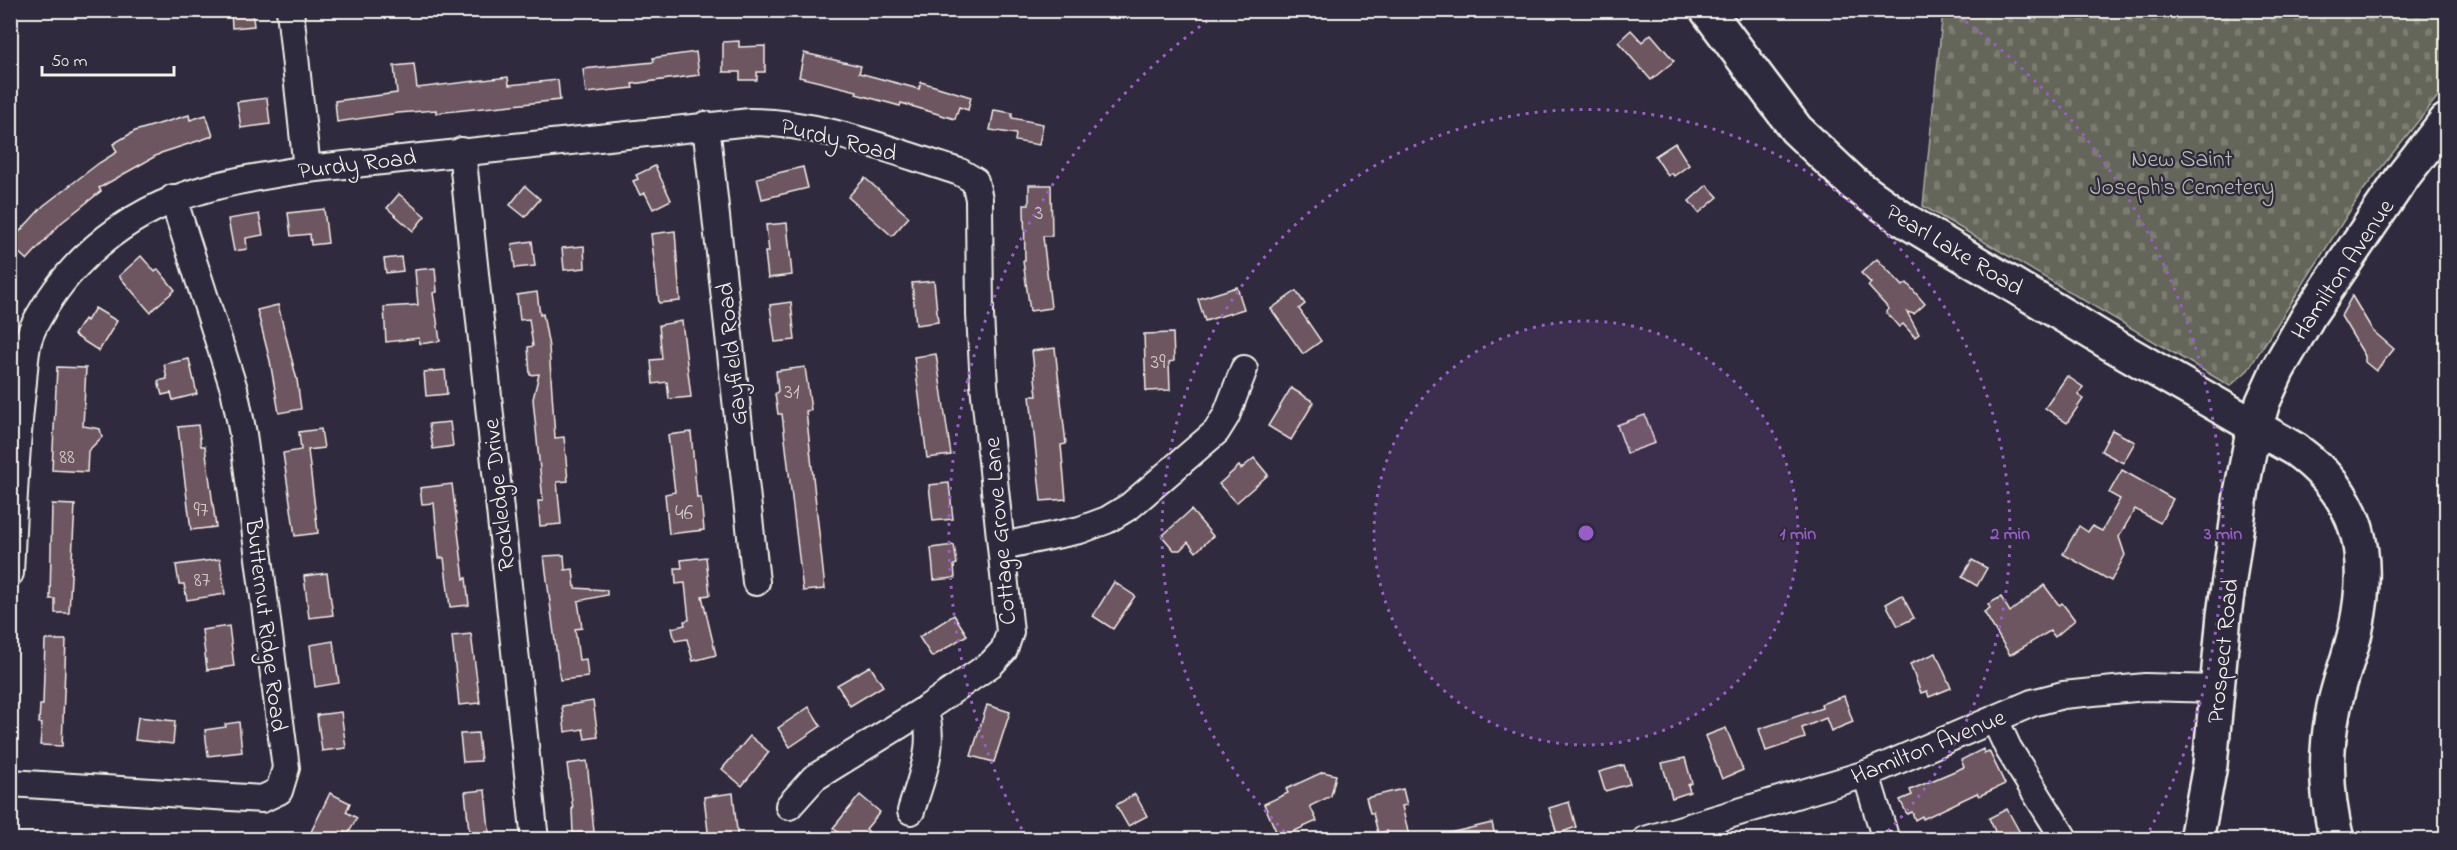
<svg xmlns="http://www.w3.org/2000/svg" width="2457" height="850" font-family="'Indie Flower',sans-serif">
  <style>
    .cemetery { fill: url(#cemetery-stones); stroke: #acaca0; stroke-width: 1.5 }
    .building { fill: #6d565e; stroke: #f4f1e8; stroke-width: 1.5 }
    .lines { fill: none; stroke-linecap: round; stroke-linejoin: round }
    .minor-casing { stroke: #f4f1e8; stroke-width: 30 }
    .major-casing { stroke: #f4f1e8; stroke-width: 38 }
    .minor { stroke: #2f2a3d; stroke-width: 26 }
    .major { stroke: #2f2a3d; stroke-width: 33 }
    .ring { fill: none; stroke: #995dc9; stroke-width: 3; stroke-dasharray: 3 6 }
    .labels { text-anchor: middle; stroke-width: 4.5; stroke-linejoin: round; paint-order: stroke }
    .number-label { font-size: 21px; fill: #d2cac6 }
    .street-label { font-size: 24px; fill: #f4f1e8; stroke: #2f2a3d }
    .park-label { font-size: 24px; fill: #bab9ae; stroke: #2f2a3d }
    .centre { fill: #995dc9; stroke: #2f2a3d; stroke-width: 3 }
    .ring-label { font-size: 18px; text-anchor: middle; font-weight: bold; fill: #995dc9; stroke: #2f2a3d; stroke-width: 4.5; stroke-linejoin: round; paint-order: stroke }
  </style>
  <defs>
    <pattern id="cemetery-stones" width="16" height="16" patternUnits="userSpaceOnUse" patternTransform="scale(1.5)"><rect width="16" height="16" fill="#646658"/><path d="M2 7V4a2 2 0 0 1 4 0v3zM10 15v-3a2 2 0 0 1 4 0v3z" fill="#7b7c70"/></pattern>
  </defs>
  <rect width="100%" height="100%" fill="#2f2a3d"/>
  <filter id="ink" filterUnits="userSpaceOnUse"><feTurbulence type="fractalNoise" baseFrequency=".0167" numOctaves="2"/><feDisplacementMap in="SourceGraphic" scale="12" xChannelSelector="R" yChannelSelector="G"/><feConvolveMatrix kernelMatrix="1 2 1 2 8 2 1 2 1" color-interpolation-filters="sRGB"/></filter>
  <g filter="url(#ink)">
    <!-- cemetery -->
    <path class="cemetery" d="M1943,11H2446V86L2362,192L2248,370L2230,386L1923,206Z"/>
    <!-- building -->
    <g class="building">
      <path d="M231,10H252L254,26L232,28Z"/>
      <path d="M1631,30L1642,42L1651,34L1674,61L1651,80L1618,42Z"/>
      <path d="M739,41V47L765,46V72H757V80H740V72H723V42Z"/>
      <path d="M696,52L699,75L632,84L633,88L586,93L583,69L654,62L653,58Z"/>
      <path d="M804,53L861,66L859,73L919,89L921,82L971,97L968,110L959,107L955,119L901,103L900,106L856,94L857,91L799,77Z"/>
      <path d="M414,64L417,88L508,77L509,85L558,80L560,100L436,113V110L398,113L337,122L335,101L397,93L394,66Z"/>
      <path d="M267,98L270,124L241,128L237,102Z"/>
      <path d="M994,110L1012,113V118L1043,124L1039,145L1015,141L1016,134L990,130Z"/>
      <path d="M189,115L190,120L206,115L213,136L161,153L99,188L101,191L61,223L27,260L10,245V242L43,206L99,163L117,152L113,144L135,131Z"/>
      <path d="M1675,143L1689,165L1674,176L1672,173L1668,176L1655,156Z"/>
      <path d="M655,166L671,200L653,209L645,193L640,195L633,181L638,179L636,175Z"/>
      <path d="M803,167L808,188L762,199L757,178Z"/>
      <path d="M865,178L909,217L892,236L848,197Z"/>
      <path d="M1029,185H1051L1052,236H1043L1051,308L1030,311L1023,261H1025L1024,205H1029Z"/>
      <path d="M1707,185L1718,197L1699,213L1689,201Z"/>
      <path d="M525,186L540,199L525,217L510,205Z"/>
      <path d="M399,194L425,216L413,231L387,208Z"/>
      <path d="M324,209L328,243L311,245L310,234L291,236L288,213Z"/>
      <path d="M259,214L263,235L246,238L247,249L234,251L228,219Z"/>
      <path d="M787,223L792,275L768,278L765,252H769L766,225Z"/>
      <path d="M675,231L680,301L659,303L651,234Z"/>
      <path d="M532,241L535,266L515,268L512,244Z"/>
      <path d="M584,246L585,268L564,270L562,248Z"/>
      <path d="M141,256L155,272L158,269L175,290L150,312L119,276Z"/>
      <path d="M401,257L403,271L386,273L384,259Z"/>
      <path d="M1877,259L1903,286L1907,283L1925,304L1914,314L1907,312L1919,334L1915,337L1903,324L1899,327L1886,312L1889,309L1868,286L1871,283L1861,273Z"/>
      <path d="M435,268L437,292L433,293L440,341L420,344L419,338L386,342L384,307L418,305L415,270Z"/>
      <path d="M934,281L938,322L916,325L912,283Z"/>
      <path d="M1237,287L1244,309L1205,321L1198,299Z"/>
      <path d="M1296,291L1305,304L1299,309L1321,341L1303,354L1271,309Z"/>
      <path d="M537,292L540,315L543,314L549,347L555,438L564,437L568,481L557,482L561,524L540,526L538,501H543L533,399L539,374L530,375L528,347L533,346L529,319L520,320L517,295Z"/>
      <path d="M2352,296L2373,331L2394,349L2376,371L2365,362V356L2341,316Z"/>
      <path d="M791,302L795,340L775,342L770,305Z"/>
      <path d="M278,305L297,380L301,409L279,413L270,361L257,310Z"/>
      <path d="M95,308L117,321L99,351L74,335L84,319L87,321Z"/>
      <path d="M682,321L691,397L669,399L667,382L653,384L651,360L662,359L659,325Z"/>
      <path d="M1173,333L1174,361L1169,362L1170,390L1146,391L1144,334Z"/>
      <path d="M1055,348L1066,444L1061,445L1066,499L1041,501L1030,396H1037L1032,351Z"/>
      <path d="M936,354L951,455L927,458L914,357Z"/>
      <path d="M189,359L197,394L173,400L171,393L162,395L158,381L167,379L164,364Z"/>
      <path d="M57,367L86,368L83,426L100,429L102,437L88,451L87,472L52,470Z"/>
      <path d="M805,367L811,410L806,411L825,589L803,591L782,414H778L775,394L778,391L776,371Z"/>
      <path d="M445,370L447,394L426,396L424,372Z"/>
      <path d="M2067,376L2083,387L2078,395L2083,399L2067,423L2045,408Z"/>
      <path d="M1291,388L1314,402L1291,440L1268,426Z"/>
      <path d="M1645,415L1655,443L1627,453L1617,425Z"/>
      <path d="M450,422L453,446L433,449L429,424Z"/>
      <path d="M198,425L201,446H205L216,527L191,530L178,427Z"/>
      <path d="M321,429L324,448L308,450L318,533L295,536L283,453L301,450L299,432Z"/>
      <path d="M2112,430L2135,442L2123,463L2101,451Z"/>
      <path d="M691,432L697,498H701L704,530L669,534L665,494L675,492L668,435Z"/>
      <path d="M1254,458L1268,475L1236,503L1219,484L1239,466L1241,469Z"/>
      <path d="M2122,470L2173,499L2160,523L2135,509L2119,537L2125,555L2111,581L2063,554L2079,526L2088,532L2092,526L2102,531L2120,499L2109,493Z"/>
      <path d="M949,483L953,519L933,521L929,485Z"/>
      <path d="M452,484L464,579L466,578L469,605L450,607L444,558H439L434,503L422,504L420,488Z"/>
      <path d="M52,504L75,505L69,613H55V599H50Z"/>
      <path d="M1191,510L1213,536L1196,552L1188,542L1180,550H1174L1162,536Z"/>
      <path d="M954,545L957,564L954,565L955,578L934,580L931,548Z"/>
      <path d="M564,555L565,570L573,569L575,588L607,590V595L578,601L582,628L575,629L579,660L586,659L588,677L560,680L544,556Z"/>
      <path d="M706,557L710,595L702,596L716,655L693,661L687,639L675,641L672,628L685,625L684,621L689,620L685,583L676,584L675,568H682L681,560Z"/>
      <path d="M220,559L225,594L187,600L184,584H179L176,565Z"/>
      <path d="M1972,560L1987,568L1977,586L1962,577Z"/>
      <path d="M327,573L333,615L309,618L304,576Z"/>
      <path d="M1114,582L1135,596L1113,629L1093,616Z"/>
      <path d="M2044,585L2059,605L2062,603L2075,620L2055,637L2050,631L2010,655L1984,612L1990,608L1988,604L2001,597L2010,612Z"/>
      <path d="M1902,595L1914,618L1898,626L1886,604Z"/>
      <path d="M954,615L967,635L932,657L919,637Z"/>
      <path d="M229,626L234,666L207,670L202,630Z"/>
      <path d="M471,634L480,703L459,705L452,636Z"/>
      <path d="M45,640H66L62,746L40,745L42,724L39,723L40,705H43Z"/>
      <path d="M333,641L339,683L315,687L310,645Z"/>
      <path d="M1936,653L1951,688L1929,697L1927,691L1921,693L1910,664Z"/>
      <path d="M870,666L883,686L850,706L837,685Z"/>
      <path d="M1844,696L1853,722L1831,731L1826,718L1802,728L1805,738L1766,751L1759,729L1822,708L1821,704Z"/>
      <path d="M593,701L598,737L585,739L583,729L565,732L562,706Z"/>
      <path d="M987,705L1010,712L994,762L971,756Z"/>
      <path d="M809,707L821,726L790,747L778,728Z"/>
      <path d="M341,712L346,748L322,751L317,715Z"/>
      <path d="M138,717L175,721L173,744L135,740Z"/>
      <path d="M239,722L242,752L208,756L205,730L226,727L225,724Z"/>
      <path d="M1726,728L1743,770L1722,779L1705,736Z"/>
      <path d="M478,733L481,761L463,762L460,734Z"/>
      <path d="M750,736L769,752L742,786L722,769Z"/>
      <path d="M1983,749L1984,753L1989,751L2005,784L1979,796L1977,793L1923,819L1922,816L1915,820L1912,812L1907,814L1900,800L1912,795L1910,790L1964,767L1961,760Z"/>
      <path d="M1685,758L1692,783L1688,785L1690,792L1672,798L1662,763Z"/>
      <path d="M587,761L594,832L573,833L572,809H573L567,764Z"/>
      <path d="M1624,765L1630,784L1605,791L1599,772Z"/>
      <path d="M1323,772L1336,775L1331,796L1310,806L1317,821L1279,838L1264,804L1288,793L1286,789Z"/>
      <path d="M1403,789L1407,805L1402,806L1410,840H1389L1387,831L1378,833L1373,813H1370L1366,798Z"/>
      <path d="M485,790L490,840H470L465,792Z"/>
      <path d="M330,793L350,803L346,812L357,818L348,834L341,831L337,840H320L310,834Z"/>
      <path d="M733,793L738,840H709L704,797Z"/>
      <path d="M1135,794L1147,816L1128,826L1116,805Z"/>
      <path d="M860,795L880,812L866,829L869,832L862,840H847L833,828Z"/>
      <path d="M1569,802L1576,827L1557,834L1549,808Z"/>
      <path d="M2007,809L2024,840H1999L1989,818Z"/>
      <path d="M1492,823L1496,840H1446L1445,834Z"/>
    </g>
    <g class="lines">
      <defs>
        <g id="minor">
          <path d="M290,10L307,169"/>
          <path d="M706,125L756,582"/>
          <path d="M462,151L535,840"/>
          <path d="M1002,546L1080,530L1107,520L1130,506L1216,432L1226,416L1244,369"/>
          <path d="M10,573C13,512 15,452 22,391C24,375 24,357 28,341C33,322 55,290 68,275C136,197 210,184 307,169L750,122C822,122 891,151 960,172L975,181L979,199L980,315L984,385L1010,632L1004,650L991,664L924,710L814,778L789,806"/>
          <path d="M1995,720L2008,748L2065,840"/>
          <path d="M1866,774L1886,840"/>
          <path d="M10,783L262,799L279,791L286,768L243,434L234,389L173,198"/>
          <path d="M911,811C921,778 937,744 924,710"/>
          <path d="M1645,840L1866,774L2032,703L2063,695L2145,687L2217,689"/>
        </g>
        <g id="major">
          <path d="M1707,10L1796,129L1854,184L1903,219L2113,345L2296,450C2360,497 2372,553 2356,628C2350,657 2338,684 2333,712C2324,756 2326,797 2337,840"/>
          <path d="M2196,840L2210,765L2224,615L2242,488L2251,442L2263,402L2278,369L2309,315L2404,175L2446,121"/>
        </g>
      </defs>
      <!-- minor casing -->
      <use href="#minor" class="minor-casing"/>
      <!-- major casing -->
      <use href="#major" class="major-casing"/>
      <!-- minor -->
      <use href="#minor" class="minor"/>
      <!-- major -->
      <use href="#major" class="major"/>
    </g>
  </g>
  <!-- distance rings -->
  <circle cx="1586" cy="533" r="212" fill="#995dc9" fill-opacity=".12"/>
  <g class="ring">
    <circle cx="1586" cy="533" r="212"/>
    <path d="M1291 838A424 424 0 1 1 1881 838"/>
    <path d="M1026 837A637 637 0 0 1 1221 11M1951 11A637 637 0 0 1 2146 837"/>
  </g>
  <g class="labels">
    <!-- number labels -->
    <g class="number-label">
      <text x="1039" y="219">3</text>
      <text x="1158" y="368">39</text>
      <text x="792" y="398">31</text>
      <text x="67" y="463">88</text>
      <text x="201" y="516">97</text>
      <text x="684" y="519">46</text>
      <text x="202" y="586">87</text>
    </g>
    <!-- street labels -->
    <g class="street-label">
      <text transform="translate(839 139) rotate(14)" y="8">Purdy Road</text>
      <text transform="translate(357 163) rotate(-7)" y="8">Purdy Road</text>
      <text transform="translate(1955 249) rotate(31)" y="8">Pearl Lake Road</text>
      <text transform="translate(2342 269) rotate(-56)" y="8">Hamilton Avenue</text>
      <text transform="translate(731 354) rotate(-96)" y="8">Gayfield Road</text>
      <text transform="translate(498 495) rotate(-96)" y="8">Rockledge Drive</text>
      <text transform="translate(999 531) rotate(-95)" y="8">Cottage Grove Lane</text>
      <text transform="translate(267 625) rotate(83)" y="8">Butternut Ridge Road</text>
      <text transform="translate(2222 651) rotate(-84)" y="8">Prospect Road</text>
      <text transform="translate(1928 746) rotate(-22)" y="8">Hamilton Avenue</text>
    </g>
    <!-- park labels -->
    <g class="park-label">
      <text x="2182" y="166">New Saint<tspan x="2182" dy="28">Joseph's Cemetery</tspan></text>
    </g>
  </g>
  <circle cx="1586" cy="533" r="9" class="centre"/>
  <g class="ring-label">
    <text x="1798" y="539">1 min</text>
    <text x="2010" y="539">2 min</text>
    <text x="2223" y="539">3 min</text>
  </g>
  <!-- margin -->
  <rect width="2457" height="850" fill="none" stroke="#2f2a3d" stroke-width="36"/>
  <rect x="18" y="18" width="2421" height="814" fill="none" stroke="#f4f1e8" stroke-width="2" filter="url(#ink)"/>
  <!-- scale -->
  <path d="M42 66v9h132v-9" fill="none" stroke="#f4f1e8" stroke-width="3"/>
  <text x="51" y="66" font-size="18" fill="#f4f1e8" stroke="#2f2a3d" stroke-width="4.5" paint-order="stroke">50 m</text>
</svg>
